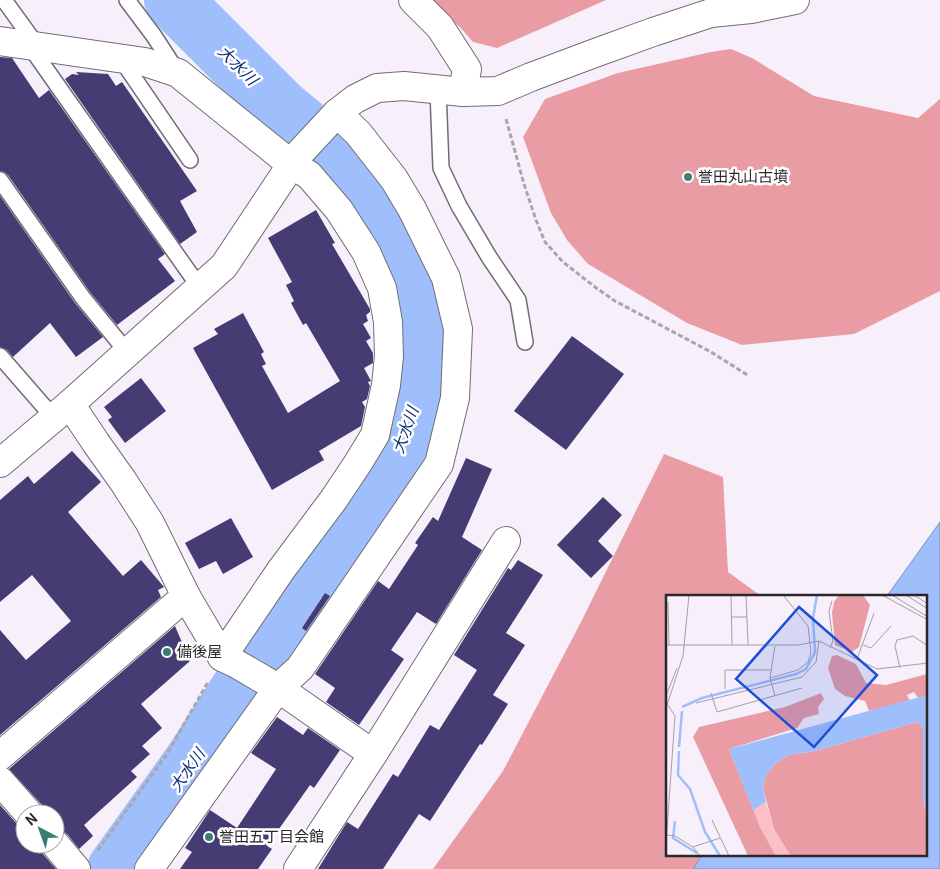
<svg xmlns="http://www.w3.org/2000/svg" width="940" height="869" font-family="Georgia,'Noto Sans JP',serif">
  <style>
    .forest { fill: #e99ca4 }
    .water { fill: #9fbffc; stroke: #7c91bd }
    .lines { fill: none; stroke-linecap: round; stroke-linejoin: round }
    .river { stroke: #9fbffc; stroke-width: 58 }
    .building { fill: #463c74 }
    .lane-casing { stroke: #726c75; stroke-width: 18 }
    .street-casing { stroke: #726c75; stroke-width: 30 }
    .secondary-casing { stroke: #726c75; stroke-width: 30 }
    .path { stroke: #aba5ad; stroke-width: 3; stroke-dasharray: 5 2.5; stroke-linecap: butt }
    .lane { stroke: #fff; stroke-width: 15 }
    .street { stroke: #fff; stroke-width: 28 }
    .secondary { stroke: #fff; stroke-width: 28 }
    .poi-dot { fill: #3a7e71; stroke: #fff; stroke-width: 2 }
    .labels { text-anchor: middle; stroke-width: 5; stroke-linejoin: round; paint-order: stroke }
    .poi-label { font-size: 15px; fill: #2a272b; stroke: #fff; text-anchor: start }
    .water-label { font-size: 16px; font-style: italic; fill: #133478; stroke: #fff }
    .inset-river { fill: none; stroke: #9fbffc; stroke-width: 2.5 }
    .inset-road { fill: none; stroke: #a59fa7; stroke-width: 1 }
    .view { fill: #1d4ed8; fill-opacity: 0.15; stroke: #1d4ed8; stroke-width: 2.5 }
    .inset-edge { fill: none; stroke: #2a272b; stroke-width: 2.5 }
  </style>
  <rect width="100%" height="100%" fill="#f7effa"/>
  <!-- forest -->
  <g class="forest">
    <path d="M422,0H606L497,48L473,42L460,27Z"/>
    <path d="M731,49L752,58L814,96L918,118L940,99V291L854,334L742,345L687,323L588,264L567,240L551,213L523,137L545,99L618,73L711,52Z"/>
    <path d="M664,454L723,477L728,572L761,596H668V855H702L693,869H433L503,771L581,622Z"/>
  </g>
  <!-- water -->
  <path class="water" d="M940,522V869H693L702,855H926V596H887Z"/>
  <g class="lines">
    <!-- river -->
    <path class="river" d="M116,869L194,760L283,621L386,477L410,423L421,380L420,335L409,270L385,211L343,159L280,107L173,0"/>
  </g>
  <!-- building -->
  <g class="building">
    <path d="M0,57L12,58L39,98L49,90L165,254L158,259L175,281L117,325L90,292L8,175L4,172L0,171Z"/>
    <path d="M76,72L108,74L116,86L122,82L197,191L180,201L197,232L180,244L65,79L72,74L79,75Z"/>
    <path d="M0,196L75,303L103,337L76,357L50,323L13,357L7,350L0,347Z"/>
    <path d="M316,210L335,243L332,244L370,309V312L366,315L368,321L363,324L371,338L366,341L373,353V363L364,368L371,381L368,382L370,386L367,399L362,402L365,407L361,426L319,451L324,460L272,490L193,348L218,334L214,329L243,313L264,352L261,354L266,364L262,366L288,413L340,381L306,323L303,325L291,303L294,301L286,285L292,282L268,238Z"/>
    <path d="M572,336L624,374L566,450L514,411Z"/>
    <path d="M141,378L166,411L125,443L108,420L112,417L104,407Z"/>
    <path d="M72,451L101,482L68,512L123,576L141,560L164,587L158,590L161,597L0,735V630L26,660L71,621L32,575L0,602V500L28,476L34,484Z"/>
    <path d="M466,458L492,469L462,537L482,550L436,624L417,612L391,650L404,659L359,725L326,702L335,688L315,674L378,581L389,589L418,545L415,543L433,517L438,521Z"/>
    <path d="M603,497L622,515L598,541L613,556L591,578L557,545Z"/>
    <path d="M231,518L253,557L223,574L216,561L199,569L185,543Z"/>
    <path d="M518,560L543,575L506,633L525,645L493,695L508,704L482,745L480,744L430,821L419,814L383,869H318L347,822L358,829L393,774L398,777L430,725L439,730L477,670L454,655L508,568L511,570Z"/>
    <path d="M325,593L330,596L306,631L302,628Z"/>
    <path d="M175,626L190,661L141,704L162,728L142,746L150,754L131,771L137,777L84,825L93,836L79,849L67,834L61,830L55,829V814H44V810L41,804L9,769Z"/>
    <path d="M277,717L303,735L308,728L340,750L314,788L310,785L267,846L272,849L258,869H180L192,852L185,848L210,810L237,828L276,769L251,753Z"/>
    <path d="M0,805L17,824L25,829V844H40V847L43,854L56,869H0Z"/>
  </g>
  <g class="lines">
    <defs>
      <g id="lane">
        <path d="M4,0L38,47"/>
        <path d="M127,0L154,36L176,70"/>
        <path d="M29,45L200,288"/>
        <path d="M121,59L190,160"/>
        <path d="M438,90L441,168L459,206L489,257L518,300L525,342"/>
        <path d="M0,180L83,298L127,352"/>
        <path d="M0,356L54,418"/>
      </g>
      <g id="street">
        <path d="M413,0L440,27L467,69L463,92"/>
        <path d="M70,404L96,443L123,481L150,523L186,596L222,657L235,663L278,688L373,754"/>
        <path d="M0,463L70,404L224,266L297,156L337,113L355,99L377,88L404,86L463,92L498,91L531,77L595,53L653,32L711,13L751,9L795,0"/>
        <path d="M222,657L281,570L334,499L358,463L375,435L386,385L389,356L388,322L382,288L366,252L339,210L309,175L292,165"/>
        <path d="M0,756L186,596"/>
        <path d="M0,781L29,814"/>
        <path d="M55,844L76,869"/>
        <path d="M149,869L278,688L300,668L439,464L455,398L458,329L446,278L412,209L394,179L358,133L337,113"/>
        <path d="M298,869L373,754L506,541"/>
      </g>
      <path id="secondary" d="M0,41L145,62L178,73L292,165"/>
    </defs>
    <!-- lane casing -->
    <use href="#lane" class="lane-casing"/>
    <!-- street casing -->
    <use href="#street" class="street-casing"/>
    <!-- secondary casing -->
    <use href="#secondary" class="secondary-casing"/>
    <!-- path -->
    <g class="path">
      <path d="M506,119L524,184L536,220L545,242L563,262L595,287L615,301L711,352L749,376"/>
      <path d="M98,850L167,754L208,682"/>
    </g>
    <!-- lane -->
    <use href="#lane" class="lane"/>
    <!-- street -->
    <use href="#street" class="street"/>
    <!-- secondary -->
    <use href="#secondary" class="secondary"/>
  </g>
  <!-- markers -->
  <g class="poi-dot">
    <circle cx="688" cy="177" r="5"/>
    <circle cx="167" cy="652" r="5"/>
    <circle cx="209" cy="837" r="5"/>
  </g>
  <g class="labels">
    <!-- poi labels -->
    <g class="poi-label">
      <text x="698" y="182">誉田丸山古墳</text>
      <text x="177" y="657">備後屋</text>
      <text x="219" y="842">誉田五丁目会館</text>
    </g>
    <!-- water labels -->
    <g class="water-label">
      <text transform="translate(238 65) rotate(45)" y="6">大水川</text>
      <text transform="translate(405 430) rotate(-70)" y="6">大水川</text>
      <text transform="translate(187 770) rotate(-55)" y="6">大水川</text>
    </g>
  </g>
  <!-- overview -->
  <g transform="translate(666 595)">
    <rect width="261" height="261" fill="#f7effa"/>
    <path d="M100,207L108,234L127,261H110L94,232L87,215Z" fill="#fac0c5"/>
    <path d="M173,0H197L204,10L193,52L186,57L169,50L166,18L168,7ZM171,60L190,69L200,88L220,90L261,79V100L252,103L248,97L241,100L244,106L203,116L199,106L179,101L169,94L162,73L166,61ZM155,98L158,104L152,112L153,119L138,123L131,133L63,154L94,232L110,261H82L27,142L33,132L119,112ZM251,127L257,132V205L261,220V261H125L108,234L97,193L100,180L110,168L123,160L149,156Z" fill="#e99ca4"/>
    <path d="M261,100V220L257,205V132L251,127L149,156L123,160L110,168L100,180L97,193L100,207L87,215L63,154Z" fill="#9fbffc"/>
    <path class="inset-river" d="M16,112L36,103L130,79L140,74L149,57L147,23L151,0M13,152L16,116M13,156L12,180L24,194L39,237L54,261M9,226L7,243L31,258"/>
    <path class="inset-road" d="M65,0L66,50M80,0L82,50M216,0L262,25M226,0L262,22M240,0L262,14M248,0L262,9M2,7L3,50M65,22H81M0,50H132L153,46L211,74L262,68M197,50L205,53L225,31M164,53L167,46L163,16L166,6M191,64L208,18M234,73L229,51L231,45L247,41L262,51M104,83L132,75L142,67L145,57L142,31L117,0M59,94V75H105M45,98L51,117L136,93M0,101L11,73M109,101L104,83L109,51M0,107L9,121L0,249M30,108L136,82L150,67L153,46M1,110L17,61L23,0M46,225L63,261M1,240L9,241L27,252L34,261M27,252L54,243"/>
    <path class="view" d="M133,12L211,80L148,152L70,84Z"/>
    <rect width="261" height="261" class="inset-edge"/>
  </g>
  <!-- north arrow -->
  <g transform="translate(40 829) rotate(319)"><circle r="24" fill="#ffffff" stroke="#aaa9aa"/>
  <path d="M0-4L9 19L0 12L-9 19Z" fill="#3a7e71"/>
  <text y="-8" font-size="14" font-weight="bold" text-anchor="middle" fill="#2a272b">N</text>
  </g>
</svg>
